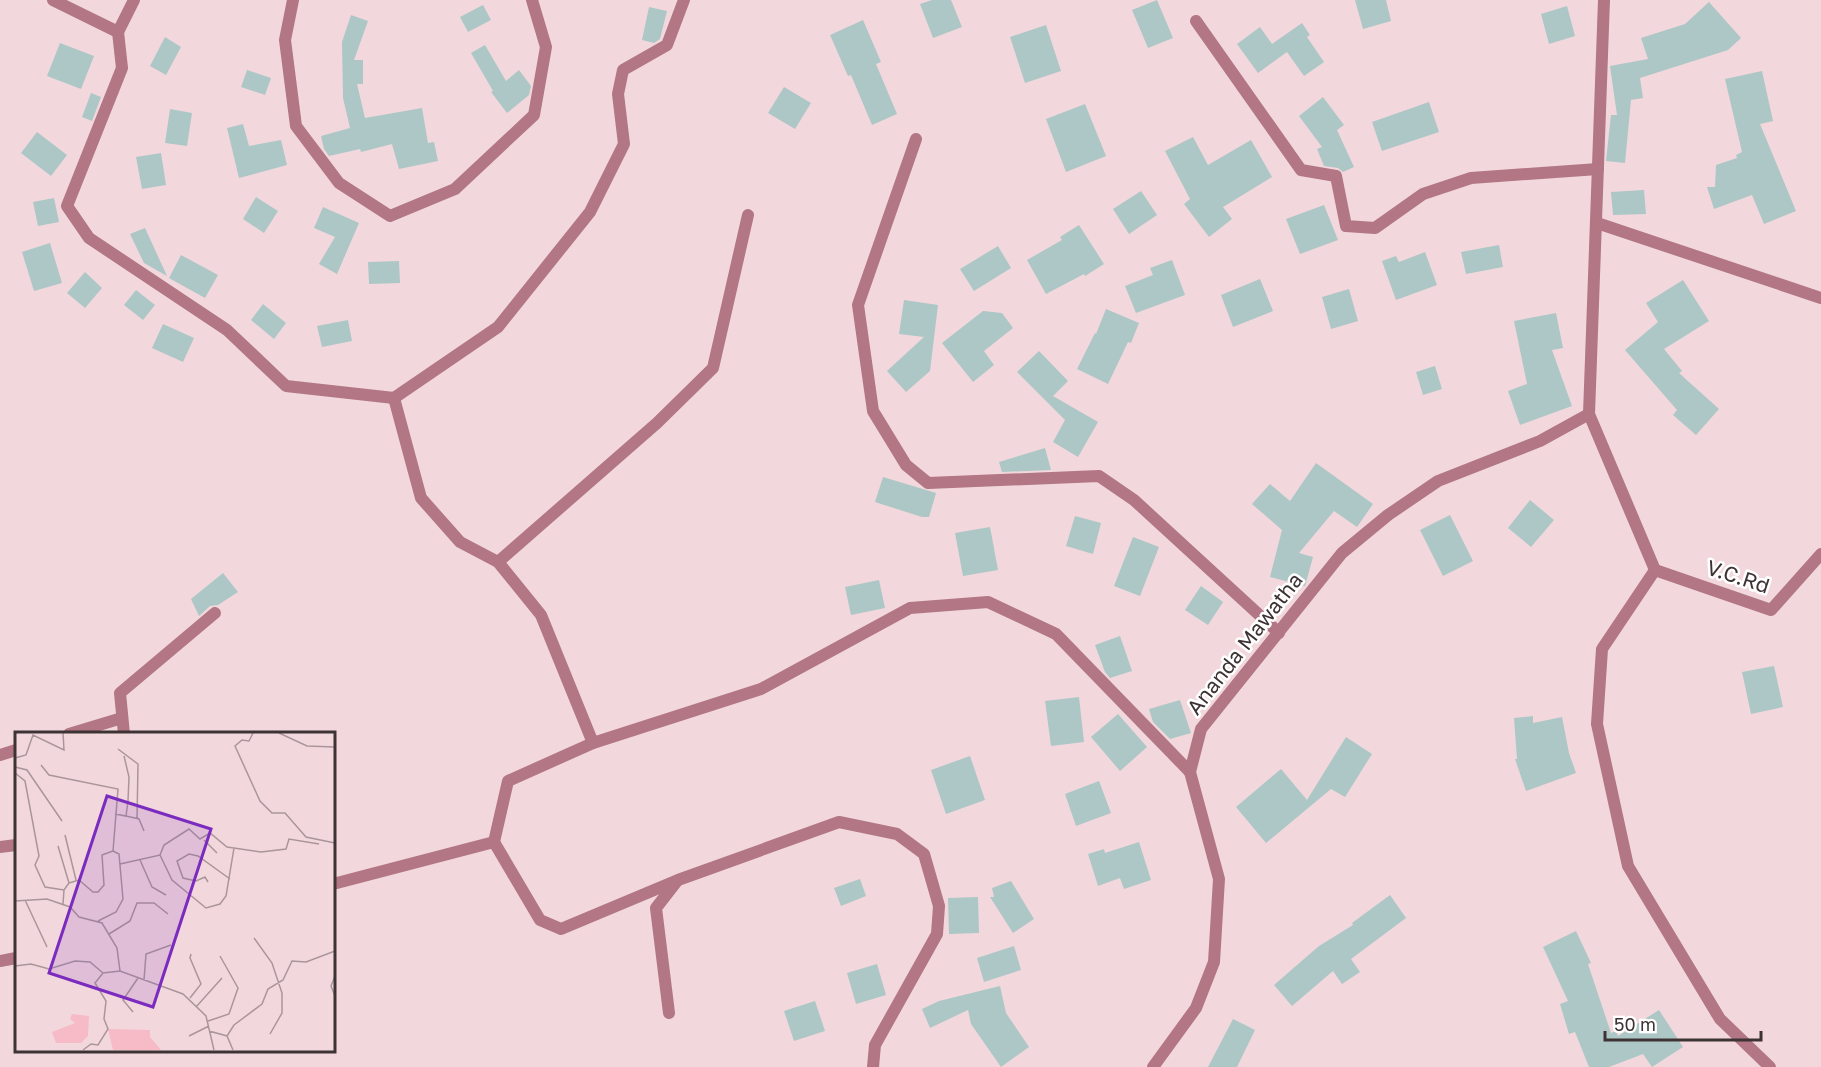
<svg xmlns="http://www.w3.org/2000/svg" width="1821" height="1067" font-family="'Golos Text',sans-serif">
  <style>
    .building { fill: #acc7c5 }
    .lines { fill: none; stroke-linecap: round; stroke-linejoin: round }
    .minor { stroke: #b27684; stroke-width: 12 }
    .labels { text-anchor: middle; stroke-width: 5; stroke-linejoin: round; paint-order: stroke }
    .street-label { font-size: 21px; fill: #3d3335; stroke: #fff }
    .inset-road { fill: none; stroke: #aa969a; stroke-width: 1.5 }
    .view { fill: #7b2cbf; fill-opacity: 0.15; stroke: #7b2cbf; stroke-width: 3 }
    .inset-edge { fill: none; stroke: #3d3335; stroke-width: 3 }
  </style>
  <rect width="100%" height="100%" fill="#f2d8dd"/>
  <!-- building -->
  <g class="building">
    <path d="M932,0H951L962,27L933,38L920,4Z"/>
    <path d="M1157,0L1173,38L1148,48L1132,10Z"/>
    <path d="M1355,0H1386L1391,21L1363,29Z"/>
    <path d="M1709,2L1741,38L1728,50L1640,78L1643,98L1631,100L1625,163L1606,161L1611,115H1617L1610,66L1648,59L1641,38L1685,24Z"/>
    <path d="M483,5L491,20L468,32L460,17Z"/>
    <path d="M1567,6L1575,36L1549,44L1541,14Z"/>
    <path d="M649,7L667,11L660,39L654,43L642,40Z"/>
    <path d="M351,15L368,21L354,60H363V84H357L365,118L422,108L428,143L434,142L438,161L399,169L392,144L361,152L360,149L329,156L324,149L321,136L350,128L343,98L342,42Z"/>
    <path d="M863,20L881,62L876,64L897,114L872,125L851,75L848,76L830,35Z"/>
    <path d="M1302,23L1310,35L1307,37L1324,62L1304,76L1287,52L1258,73L1237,44L1260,27L1272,44Z"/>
    <path d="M1046,25L1061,71L1025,83L1010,37Z"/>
    <path d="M165,37L181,47L166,75L150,66Z"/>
    <path d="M60,43L94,56L81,89L47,76Z"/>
    <path d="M485,45L506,81L519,70L531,86L529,95L507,113L491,92L493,91L471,53Z"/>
    <path d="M247,70L271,78L265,95L241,87Z"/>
    <path d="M1762,71L1773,121L1760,124L1796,211L1764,224L1752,195L1714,209L1707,187H1715L1716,165L1737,158L1736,155L1742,152L1725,79Z"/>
    <path d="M784,87L811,103L795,129L768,113Z"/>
    <path d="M91,93L101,97L92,121L82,117Z"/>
    <path d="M1323,97L1344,125L1337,130L1354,167L1343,172L1338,168L1324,166L1317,149L1322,147L1299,116Z"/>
    <path d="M1429,102L1439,132L1382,151L1372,122Z"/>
    <path d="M1085,104L1106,156L1066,172L1046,119Z"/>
    <path d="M170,109L192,113L187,146L165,143Z"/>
    <path d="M243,124L249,146L281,140L287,165L239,178L227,128Z"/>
    <path d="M37,132L67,155L51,176L21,153Z"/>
    <path d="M1193,137L1208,165L1251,140L1272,177L1223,207L1232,219L1209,237L1184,204L1190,199L1165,151Z"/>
    <path d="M161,153L166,185L142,189L136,157Z"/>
    <path d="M1644,190L1646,214L1613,215L1611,192Z"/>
    <path d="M1141,191L1157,215L1129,234L1113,209Z"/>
    <path d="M256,197L278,211L264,233L243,219Z"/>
    <path d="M54,198L59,222L38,226L33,202Z"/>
    <path d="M1324,205L1338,240L1300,254L1286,219Z"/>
    <path d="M323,207L359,223L337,274L319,264L335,237L314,228Z"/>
    <path d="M1079,225L1104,264L1085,276L1084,274L1046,294L1027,260L1062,240L1060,237Z"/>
    <path d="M145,228L167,276L144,263L130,234Z"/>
    <path d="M50,243L62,283L34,291L22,252Z"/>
    <path d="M1499,245L1503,267L1466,274L1461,252Z"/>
    <path d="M998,246L1011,268L974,291L960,269Z"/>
    <path d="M1425,252L1437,285L1396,300L1382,261L1396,256L1399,262Z"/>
    <path d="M181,255L218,275L205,298L169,278Z"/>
    <path d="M1172,260L1185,295L1136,313L1125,286L1153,275L1150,268Z"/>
    <path d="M399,261L400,283L369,284L368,262Z"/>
    <path d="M85,272L102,288L85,308L67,293Z"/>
    <path d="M1260,279L1273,311L1233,327L1221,295Z"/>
    <path d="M1683,280L1709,321L1664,349L1682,371L1679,373L1719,409L1696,435L1673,415L1677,410L1625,350L1658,322L1646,303Z"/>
    <path d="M1349,289L1358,321L1331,329L1322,297Z"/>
    <path d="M136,290L155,305L143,320L124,305Z"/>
    <path d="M904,300L938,305L930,371L906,392L887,371L924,337L899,334Z"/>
    <path d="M263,304L286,323L274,339L251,320Z"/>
    <path d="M1106,309L1139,323L1131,343L1128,342L1108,384L1077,369L1095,333L1096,334Z"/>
    <path d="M983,311L1002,313L1013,328L984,351L994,365L973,382L942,343Z"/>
    <path d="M1556,313L1563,348L1552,350L1572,406L1520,425L1508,391L1527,384L1514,321Z"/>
    <path d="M348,320L352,341L322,347L317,326Z"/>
    <path d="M163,324L194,338L183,362L152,348Z"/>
    <path d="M1039,351L1068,381L1053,396L1098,422L1078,457L1053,442L1065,420L1017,372Z"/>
    <path d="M1435,366L1442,389L1423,395L1416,372Z"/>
    <path d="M1045,448L1051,470L1002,472L999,462Z"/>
    <path d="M1316,463L1373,504L1357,527L1334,511L1299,553L1313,557L1305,586L1270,577L1282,530L1252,504L1270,484L1290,501Z"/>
    <path d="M883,477L936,493L929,517H922L875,502Z"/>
    <path d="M1530,500L1554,520L1531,547L1508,528Z"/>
    <path d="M1450,515L1473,561L1443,576L1420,530Z"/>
    <path d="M1075,516L1101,523L1093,554L1066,546Z"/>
    <path d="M990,527L998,570L963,576L955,533Z"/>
    <path d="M1133,537L1159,547L1140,596L1114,586Z"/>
    <path d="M223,573L238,592L218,605L210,606L199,616L191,599Z"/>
    <path d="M879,580L885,608L851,615L845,587Z"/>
    <path d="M1201,586L1223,602L1208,625L1185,610Z"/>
    <path d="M1120,636L1132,671L1110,678L1105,672L1095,645Z"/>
    <path d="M1774,666L1783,707L1751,714L1742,672Z"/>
    <path d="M1079,697L1084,742L1051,746L1045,701Z"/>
    <path d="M1180,700L1191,733L1170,739L1153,722L1149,709Z"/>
    <path d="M1118,714L1147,747L1120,771L1091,737Z"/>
    <path d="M1533,716V723L1562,717L1569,753L1576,773L1526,791L1515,759H1517L1514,718Z"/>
    <path d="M1346,737L1372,754L1345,797L1331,789L1266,843L1236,807L1281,769L1307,800Z"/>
    <path d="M970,756L985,800L946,814L931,770Z"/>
    <path d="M1099,781L1111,813L1076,826L1065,794Z"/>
    <path d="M1139,842L1151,880L1124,889L1120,878L1098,886L1088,854L1104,849L1105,853Z"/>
    <path d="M860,879L866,896L841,906L834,888Z"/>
    <path d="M1011,881L1034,919L1013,933L990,897H994L992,888Z"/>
    <path d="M1390,895L1406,918L1351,959L1360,972L1342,984L1333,971L1292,1006L1274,985L1319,946L1353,925L1352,923Z"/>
    <path d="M978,897L979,933L949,934L948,898Z"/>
    <path d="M1576,931L1591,963L1588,964L1611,1033L1616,1031L1618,1036L1659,1010L1683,1047L1652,1067L1643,1054L1609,1067H1589L1575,1032L1569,1034L1560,1004L1568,1001L1543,947Z"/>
    <path d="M1014,946L1021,970L984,982L977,958Z"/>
    <path d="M877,964L886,995L856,1004L847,973Z"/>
    <path d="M1000,986L1006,1013L1029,1047L1001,1067L971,1024L968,1010L930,1028L922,1009L939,1001Z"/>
    <path d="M815,1001L825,1031L794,1041L784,1011Z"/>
    <path d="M1233,1019L1255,1030L1237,1067H1208Z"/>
  </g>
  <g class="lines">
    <!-- minor -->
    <g class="minor">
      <path d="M53,0L118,32L122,68L67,206L89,238L227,330L286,386L394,398"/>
      <path d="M293,0L285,40L296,126L339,183L390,216L455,189L534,115L546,47L532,0"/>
      <path d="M1604,0L1589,414L1655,570L1602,649L1597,724L1628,866L1720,1019L1770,1067"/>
      <path d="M1196,21L1301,170L1336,176L1346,226L1375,228L1423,194L1471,178L1598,169"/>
      <path d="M118,32L134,0"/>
      <path d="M916,139L858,305L873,411L906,465L928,483L1099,476L1134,500L1279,633"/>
      <path d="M1597,223L1821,298"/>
      <path d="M498,562L657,423L713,368L748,215"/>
      <path d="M1655,570L1771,610L1821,554"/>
      <path d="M69,734L122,718"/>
      <path d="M124,734L120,693L215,613"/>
      <path d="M593,743L541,615L498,562L460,542L421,498L394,398L498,327L590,212L624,144L618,94L623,70L667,45L684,0"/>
      <path d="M0,755L16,750"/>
      <path d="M494,842L508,781L593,743L761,689L910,608L988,602L1056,634L1190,772"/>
      <path d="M0,847L16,845"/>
      <path d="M333,884L494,842L540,920L561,929L678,880L839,822L897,834L924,854L939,906L937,934L875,1045L873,1067"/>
      <path d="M0,961L16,958"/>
      <path d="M669,1013L656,908L677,881"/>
      <path d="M1153,1067L1196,1008L1214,962L1219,879L1190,772L1201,729L1342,553L1388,515L1438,481L1540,441L1589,414"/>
    </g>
  </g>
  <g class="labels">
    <!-- street labels -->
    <g class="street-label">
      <text transform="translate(1738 577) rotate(18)" y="7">V.C.Rd</text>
      <text transform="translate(1245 644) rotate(-52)" y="7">Ananda Mawatha</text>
    </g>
  </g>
  <!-- overview -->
  <g transform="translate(15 732)">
    <rect width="320" height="320" fill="#f2d8dd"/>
    <path d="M57,282L74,284L73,304L66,311H41L37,300L60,291L55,287ZM93,297L135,298V305L146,318H98Z" fill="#f6bbc7"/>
    <path class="inset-road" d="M238,1L234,9L227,8L220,14L245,69L257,81H270L291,105L320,111M264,1L292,14L320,15M103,17L123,32L122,87M0,26L11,23L18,3L49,18L48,1M26,33L34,43L103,57L98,119L87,123L89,153L83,160H78L64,148L54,151L49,158L48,172M0,35L12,38L47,89M0,41L10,49L24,124L20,133L30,155L49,158M100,82L111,84L113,69L114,45L109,24M111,84L124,87L129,99M50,103L61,148M189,108L202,121M43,114L54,151M145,123L149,113L174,97L185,107L195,101L212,115L246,120L271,117L274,107L304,112M125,128L137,155L151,163M105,132L145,123L157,148L191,176L205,172L211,164L219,116M193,150L190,145L181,149L168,146L162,129L174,122L183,124L215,147M10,168L32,215M0,169L32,167L55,175L64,185L87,191L102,216L105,239M83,189L101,180L108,167L104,122L98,119M94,202L115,189L122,171H139L153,182M239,206L257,231L267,261V281L255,302M0,234L16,232L34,237L60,229L75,230L88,241L105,239L168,262L191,284L199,318M320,244L316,254L320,264M129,248L131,222L156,213M175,266L186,252L175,226L176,222M181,275L207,246M118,280L108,268L123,246M193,289L214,282L223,256L205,224M194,299L212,304L218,318M174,304L194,294M212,304L219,293L247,272L253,257L268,248L277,229L291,230L320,219M68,318L76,312L83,313L93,297L89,287L91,269L80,251L88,241"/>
    <path class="view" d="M92,64L196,97L138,275L34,241Z"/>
    <rect width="320" height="320" class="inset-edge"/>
  </g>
  <!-- scale -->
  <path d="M1605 1031v9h156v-9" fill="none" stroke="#3d3335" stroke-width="3"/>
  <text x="1614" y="1031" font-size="18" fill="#3d3335" stroke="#ffffff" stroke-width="4.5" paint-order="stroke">50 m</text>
</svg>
